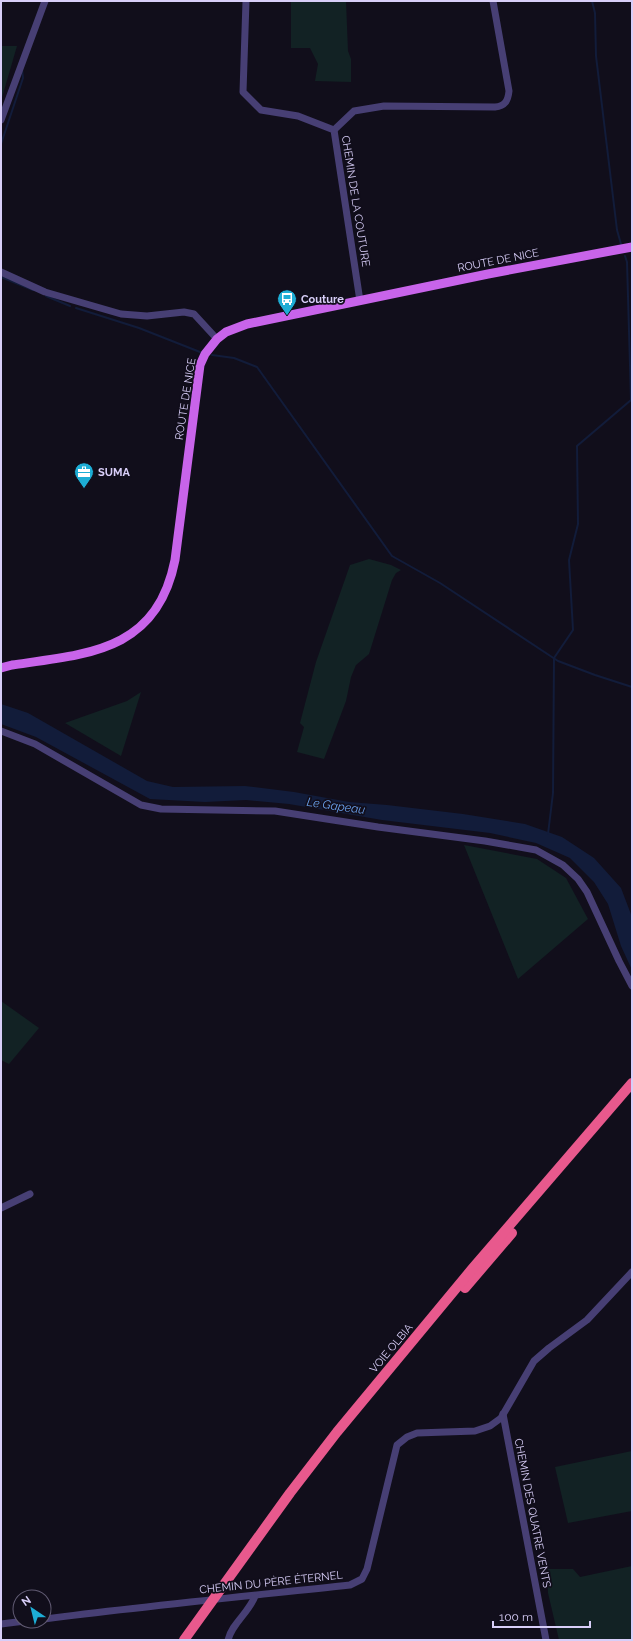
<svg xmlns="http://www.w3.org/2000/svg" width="633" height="1641" font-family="Raleway,sans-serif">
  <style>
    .green { fill: #122224 }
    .water { fill: #121c3a }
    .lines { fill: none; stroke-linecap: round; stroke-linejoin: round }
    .stream { stroke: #121c3a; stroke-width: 2 }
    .minor { stroke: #473f74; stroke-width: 7 }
    .major { stroke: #c864ea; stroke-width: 9 }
    .highway { stroke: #e8598d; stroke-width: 10 }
    .labels { text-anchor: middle; stroke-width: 3.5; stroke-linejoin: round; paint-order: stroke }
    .street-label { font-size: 11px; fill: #d8cef8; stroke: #110e1b }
    .poi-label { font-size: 11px; font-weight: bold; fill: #d8cef8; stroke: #110e1b; text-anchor: start }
    .water-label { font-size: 12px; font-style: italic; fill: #6aa0eb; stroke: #110e1b }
  </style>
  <rect width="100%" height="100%" fill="#110e1b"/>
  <!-- green -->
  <g class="green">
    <path d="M291,1H346L348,51L351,59V82L315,81L318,64L310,48H291Z"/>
    <path d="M1,46H17L1,101Z"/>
    <path d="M369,559L391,565L401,570L396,573L392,580L369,654L356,665L351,677L346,701L324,759L297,752L304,727L300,723L316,662L350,565Z"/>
    <path d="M141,692L121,756L65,723L127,701Z"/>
    <path d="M464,845L537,859L566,878L588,919L518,979Z"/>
    <path d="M1,1001L39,1028L9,1064L1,1060Z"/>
    <path d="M632,1451V1511L568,1523L555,1467Z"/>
    <path d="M632,1566V1640H559L548,1593V1569H573L580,1577Z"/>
  </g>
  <!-- water -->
  <path class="water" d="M1,704L28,713L147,781L173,787L245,786L294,792L349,802L387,805L463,814L525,824L562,837L594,858L621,888L632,917V970L621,946L608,904L594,882L570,858L536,843L490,833L382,820L289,804L246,800L205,802L150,799L36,737L1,724Z"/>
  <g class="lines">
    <!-- stream -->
    <g class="stream">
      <path d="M592,1L595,13L596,56L617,230L621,244"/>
      <path d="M1,144L23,78L22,69"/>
      <path d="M1,277L33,290"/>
      <path d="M46,296L70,306"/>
      <path d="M76,308L139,328L200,352"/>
      <path d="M212,355L234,358L257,367L392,556L440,583L558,661L595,675L632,687"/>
      <path d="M548,834L553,793L554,658L573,630L569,560L578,524L577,446L631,400L627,262L625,256"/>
    </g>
    <!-- minor -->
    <g class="minor">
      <path d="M246,1L243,92L261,110L298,116L334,130L360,301"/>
      <path d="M1,120L45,1"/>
      <path d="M334,130L354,111L384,106L495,107C505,106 508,101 509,91L493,1"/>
      <path d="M1,272L45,292L121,314L147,316L184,312L194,314L217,339"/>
      <path d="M1,731L35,744L141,805L161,809L275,811L378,827L485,841L536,850L563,865L578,879L587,892L619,961L632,986"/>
      <path d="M1,1208L30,1194"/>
      <path d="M503,1414L546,1640"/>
      <path d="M44,1619C146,1606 248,1596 350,1585L362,1579L367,1569L397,1445L407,1437L417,1433L475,1431L490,1426L501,1418L534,1361L549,1348L587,1320L632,1272"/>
      <path d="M1,1624L25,1621"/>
      <path d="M228,1640C232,1623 249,1613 255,1596"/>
    </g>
    <!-- major -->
    <path class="major" d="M1,668L12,665C89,654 157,651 175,560L200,365L205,354L217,339L226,332L247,324L488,274L632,247"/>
    <!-- highway -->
    <g class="highway">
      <path d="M465,1288L512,1233"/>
      <path d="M184,1640L290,1493L337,1432L472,1269L632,1083"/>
    </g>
  </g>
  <!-- icons -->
  <defs>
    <symbol id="bus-pin" viewBox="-11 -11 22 30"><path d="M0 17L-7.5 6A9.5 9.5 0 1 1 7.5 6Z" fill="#1dadd5" stroke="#110e1b"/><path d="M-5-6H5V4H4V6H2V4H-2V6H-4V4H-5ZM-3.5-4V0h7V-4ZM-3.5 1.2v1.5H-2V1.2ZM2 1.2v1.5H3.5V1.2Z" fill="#fff"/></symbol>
    <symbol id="office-pin" viewBox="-11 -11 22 30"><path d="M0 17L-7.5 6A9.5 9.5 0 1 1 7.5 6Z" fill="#1dadd5" stroke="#110e1b"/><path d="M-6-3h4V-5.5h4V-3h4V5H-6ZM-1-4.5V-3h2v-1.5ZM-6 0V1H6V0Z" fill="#fff"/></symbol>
  </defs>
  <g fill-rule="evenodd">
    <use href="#bus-pin" x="276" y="288" width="22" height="30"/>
    <use href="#office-pin" x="73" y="461" width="22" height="30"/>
  </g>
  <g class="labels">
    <!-- street labels -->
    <g class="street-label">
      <text transform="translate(356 201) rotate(81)" y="4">CHEMIN DE LA COUTURE</text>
      <text transform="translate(498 260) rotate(-11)" y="4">ROUTE DE NICE</text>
      <text transform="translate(185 399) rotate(-81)" y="4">ROUTE DE NICE</text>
      <text transform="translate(391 1348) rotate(-50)" y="4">VOIE OLBIA</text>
      <text transform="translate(533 1513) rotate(79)" y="4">CHEMIN DES QUATRE VENTS</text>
      <text transform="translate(271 1582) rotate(-6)" y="4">CHEMIN DU PÈRE ÉTERNEL</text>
    </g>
    <!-- poi labels -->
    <g class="poi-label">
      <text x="301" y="303">Couture</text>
      <text x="98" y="476">SUMA</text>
    </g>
    <!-- water labels -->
    <g class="water-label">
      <text transform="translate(336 806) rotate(8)" y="4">Le Gapeau</text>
    </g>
  </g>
  <!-- border -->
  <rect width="633" height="1641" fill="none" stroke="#d8cef8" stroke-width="4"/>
  <!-- north arrow -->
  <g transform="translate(32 1609) rotate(325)"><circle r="19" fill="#110e1b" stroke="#615b73"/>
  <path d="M0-3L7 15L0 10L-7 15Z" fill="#1dadd5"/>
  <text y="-6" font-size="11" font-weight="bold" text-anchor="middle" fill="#d8cef8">N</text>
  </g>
  <!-- scale -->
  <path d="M493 1621v6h97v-6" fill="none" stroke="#d8cef8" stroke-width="2"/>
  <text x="499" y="1621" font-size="12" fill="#d8cef8" stroke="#110e1b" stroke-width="3" paint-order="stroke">100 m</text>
</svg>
